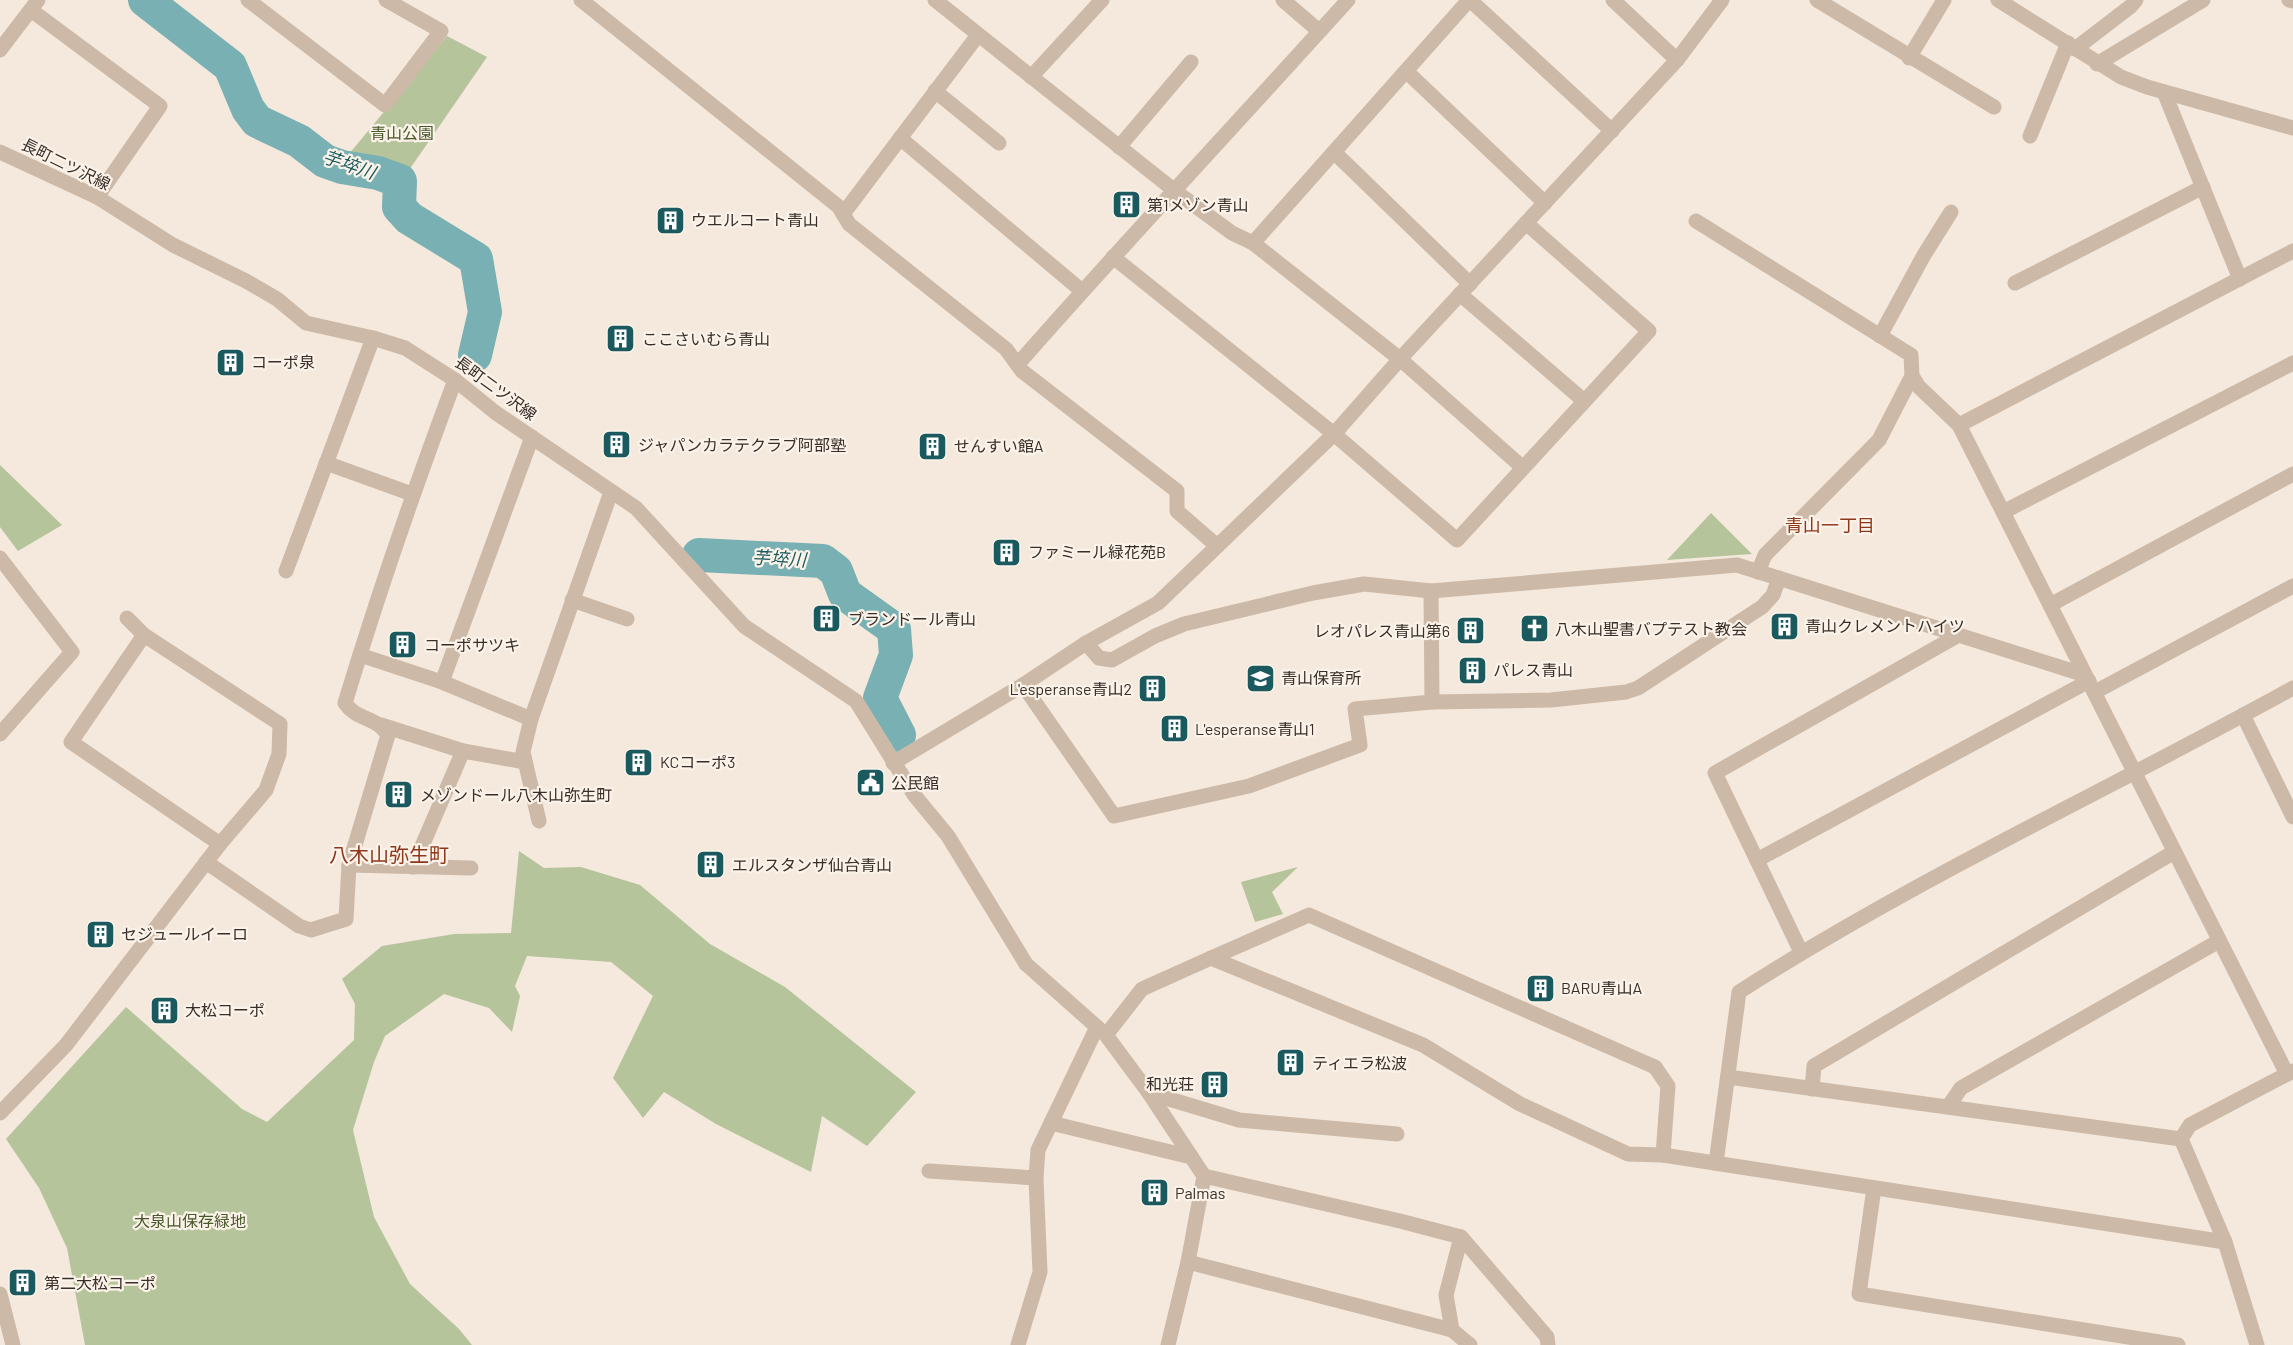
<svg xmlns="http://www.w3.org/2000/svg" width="2293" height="1345" font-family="Barlow,'Noto Sans JP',sans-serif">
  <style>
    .green { fill: #b6c49b }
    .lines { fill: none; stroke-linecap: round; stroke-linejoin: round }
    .river { stroke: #79b0b3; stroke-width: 34 }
    .minor { stroke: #cdb9a7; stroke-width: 15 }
    .labels { text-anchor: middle; stroke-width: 4.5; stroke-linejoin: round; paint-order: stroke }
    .park-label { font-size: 16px; fill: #47592a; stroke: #fbf3e9 }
    .street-label { font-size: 16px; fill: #392e28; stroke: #fbf3e9 }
    .poi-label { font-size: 16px; fill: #392e28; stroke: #fbf3e9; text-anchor: start }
    .water-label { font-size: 18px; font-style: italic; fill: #1a595e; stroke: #fbf3e9 }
    .neighbourhood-label { font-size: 18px; fill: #8e371b; stroke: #fbf3e9 }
    .quarter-label { font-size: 20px; fill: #8e371b; stroke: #fbf3e9 }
  </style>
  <rect width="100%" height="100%" fill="#f4e9dc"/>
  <!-- green -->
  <g class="green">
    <path d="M447,36L487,57L407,173L349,154Z"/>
    <path d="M0,465L62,525L18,551L0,527Z"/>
    <path d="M1711,513L1752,554L1667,560Z"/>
    <path d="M519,851L544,868L581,867L640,885L710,944L785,987L916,1092L867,1146L822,1116L811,1172L716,1124L664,1092L643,1118L613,1078L653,996L611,962L527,956L515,986L520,996L512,1032L489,1008L444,994L385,1036L374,1062L353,1130L374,1217L410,1284L459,1329L472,1345H85L67,1248L39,1188L6,1139L126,1007L242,1109L267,1122L354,1040L355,1004L342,979L382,946L454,934L511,933Z"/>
    <path d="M1298,867L1272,892L1283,914L1255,922L1241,882Z"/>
  </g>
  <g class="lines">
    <!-- river -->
    <g class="river">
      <path d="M145,0L230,66L248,109L257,121L299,141L325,161L342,167L378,173L400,181L399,207L409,218L476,259L485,312L475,355"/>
      <path d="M699,555L823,561L836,571L845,594L894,629L896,655L880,698L899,735"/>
    </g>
    <!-- minor -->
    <g class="minor">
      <path d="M248,0L385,105L441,31L386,0"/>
      <path d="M581,0L839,207L849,224L1006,349L1022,371L1177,491V511L1216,545"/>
      <path d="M935,0L1175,191L1232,233L1253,243"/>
      <path d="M1283,0L1319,31"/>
      <path d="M1470,0L1612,131"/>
      <path d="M1613,0L1677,60"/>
      <path d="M1817,0L1994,107"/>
      <path d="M1998,0L2121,77L2147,87L2293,128"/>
      <path d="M2289,0L2293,1"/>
      <path d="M31,10L160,106L97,197"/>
      <path d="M2075,49L2131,6L2136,0"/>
      <path d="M0,50L38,0"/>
      <path d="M1909,58L1944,0"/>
      <path d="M2097,64L2203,0"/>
      <path d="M1406,71L1545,203"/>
      <path d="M1031,77L1102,0"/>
      <path d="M935,91L999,143"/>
      <path d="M2164,92L2240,279"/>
      <path d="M2030,136L2068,43"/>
      <path d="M900,138L1082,291"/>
      <path d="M1119,147L1191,62"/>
      <path d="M0,152L97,197L173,245L246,281L277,299L306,323L373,338L405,348L455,380L496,413L636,508L744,626L856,701L915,796L948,836L1026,964L1106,1035L1149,1093L1204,1176L1188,1262L1168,1345"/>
      <path d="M1334,152L1470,284"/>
      <path d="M843,214L978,35"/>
      <path d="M1696,221L1911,355L1912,376L1919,387L1959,425L2287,1074"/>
      <path d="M1113,257L1334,434L1457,540L1649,331L1526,223"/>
      <path d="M2015,283L2203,187"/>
      <path d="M1460,294L1583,400"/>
      <path d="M1880,336L1924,255L1951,212"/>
      <path d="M1018,364C1126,241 1238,122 1348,0"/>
      <path d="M1959,425L2293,251"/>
      <path d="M326,463L412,494"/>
      <path d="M1522,467L1400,359L1677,60L1722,0"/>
      <path d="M2003,512L2293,363"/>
      <path d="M0,558L72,652L0,734"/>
      <path d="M286,571L373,338"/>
      <path d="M1758,572L1765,555L1879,440L1912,376"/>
      <path d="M1431,591L1432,702"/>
      <path d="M572,600L627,619"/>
      <path d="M2050,605L2293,474"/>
      <path d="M144,635L71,742L220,844"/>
      <path d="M1086,643L1099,658L1112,660L1155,636L1184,624L1313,593L1364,584L1431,591L1737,565L2085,675"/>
      <path d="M360,655L442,682L531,719"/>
      <path d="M442,682L532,437"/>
      <path d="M1023,685L1114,816L1249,786L1360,745L1355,709L1432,702L1551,700L1626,692L1638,688L1762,607L1773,595L1779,578"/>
      <path d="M2095,692L2293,586"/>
      <path d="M2243,715L2293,817"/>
      <path d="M381,725L463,751L525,762"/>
      <path d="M893,763L1023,685L1086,643L1158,603L1334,434L1400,359L1253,243L1469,0"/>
      <path d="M539,821L523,752L531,719L611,492"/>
      <path d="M1757,860L2089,681"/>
      <path d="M206,862L299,926L311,930L346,919L349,865L388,735C376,716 357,721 345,703C378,594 415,487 455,380"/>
      <path d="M349,865L471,868"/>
      <path d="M413,867L463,751"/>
      <path d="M1801,952L1715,773L1957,636"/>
      <path d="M1211,958L1309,915L1655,1067L1668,1086L1663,1155"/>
      <path d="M1106,1035L1142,989L1211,958L1423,1045L1520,1104L1628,1154L1663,1155L2225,1242L2257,1345"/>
      <path d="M1728,1077L2181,1139"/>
      <path d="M1812,1089L1814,1066L2174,852"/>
      <path d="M1149,1093L1239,1120L1397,1134"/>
      <path d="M1948,1107L1961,1088L2219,941"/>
      <path d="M0,1113L66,1045L220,844L266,790L279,754L280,724L144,635L127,618"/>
      <path d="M1051,1123L1191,1157"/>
      <path d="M1716,1163L1739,992C1916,878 2109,790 2293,688"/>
      <path d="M929,1171L1036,1178"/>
      <path d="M1204,1176L1400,1221L1461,1237L1547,1337L1548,1345"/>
      <path d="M1874,1188L1859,1294L2178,1345"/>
      <path d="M2225,1242L2181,1139L2190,1125L2293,1071"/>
      <path d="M1188,1262L1452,1330L1470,1345"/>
      <path d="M0,1294L13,1345"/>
      <path d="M1452,1330L1446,1295L1461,1237"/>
      <path d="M1018,1345L1040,1272L1036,1178L1038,1150L1097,1027"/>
    </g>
  </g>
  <!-- icons -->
  <defs>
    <symbol id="building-square" viewBox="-11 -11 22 22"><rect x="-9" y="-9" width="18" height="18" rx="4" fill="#1a595e" stroke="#fbf3e9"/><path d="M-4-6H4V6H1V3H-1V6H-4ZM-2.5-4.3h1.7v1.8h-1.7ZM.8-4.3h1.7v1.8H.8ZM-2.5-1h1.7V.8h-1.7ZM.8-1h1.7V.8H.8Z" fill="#fff"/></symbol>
    <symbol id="church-square" viewBox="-11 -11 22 22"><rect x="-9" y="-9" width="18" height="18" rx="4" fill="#1a595e" stroke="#fbf3e9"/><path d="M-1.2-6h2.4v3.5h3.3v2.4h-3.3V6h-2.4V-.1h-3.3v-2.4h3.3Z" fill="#fff"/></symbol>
    <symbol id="school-square" viewBox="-11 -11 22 22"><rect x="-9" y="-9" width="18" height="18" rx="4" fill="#1a595e" stroke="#fbf3e9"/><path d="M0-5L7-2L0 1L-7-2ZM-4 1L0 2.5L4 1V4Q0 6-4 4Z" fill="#fff"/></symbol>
    <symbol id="civic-square" viewBox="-11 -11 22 22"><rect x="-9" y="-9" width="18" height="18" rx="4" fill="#1a595e" stroke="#fbf3e9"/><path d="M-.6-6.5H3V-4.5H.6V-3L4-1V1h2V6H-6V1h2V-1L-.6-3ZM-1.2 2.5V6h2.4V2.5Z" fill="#fff"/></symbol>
  </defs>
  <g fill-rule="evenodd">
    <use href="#building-square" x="1110" y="188" width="33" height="33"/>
    <use href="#building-square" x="654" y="204" width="33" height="33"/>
    <use href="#building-square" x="604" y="322" width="33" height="33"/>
    <use href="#building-square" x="214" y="346" width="33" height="33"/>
    <use href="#building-square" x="600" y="428" width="33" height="33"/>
    <use href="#building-square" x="916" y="430" width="33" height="33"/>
    <use href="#building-square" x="990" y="536" width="33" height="33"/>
    <use href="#building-square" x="810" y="602" width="33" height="33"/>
    <use href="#building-square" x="1768" y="610" width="33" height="33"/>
    <use href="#church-square" x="1518" y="612" width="33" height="33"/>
    <use href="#building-square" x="1454" y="614" width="33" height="33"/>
    <use href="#building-square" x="386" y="628" width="33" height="33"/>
    <use href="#building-square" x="1456" y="654" width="33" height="33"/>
    <use href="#school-square" x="1244" y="662" width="33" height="33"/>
    <use href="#building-square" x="1136" y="672" width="33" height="33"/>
    <use href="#building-square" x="1158" y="712" width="33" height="33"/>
    <use href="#building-square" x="622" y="746" width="33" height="33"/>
    <use href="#civic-square" x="854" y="766" width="33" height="33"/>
    <use href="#building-square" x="382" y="778" width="33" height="33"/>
    <use href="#building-square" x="694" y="848" width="33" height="33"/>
    <use href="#building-square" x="84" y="918" width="33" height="33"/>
    <use href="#building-square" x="1524" y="972" width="33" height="33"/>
    <use href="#building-square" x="148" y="994" width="33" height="33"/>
    <use href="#building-square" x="1274" y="1046" width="33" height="33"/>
    <use href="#building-square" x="1198" y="1068" width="33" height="33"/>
    <use href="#building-square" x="1138" y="1176" width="33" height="33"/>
    <use href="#building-square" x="6" y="1266" width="33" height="33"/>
  </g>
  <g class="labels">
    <!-- park labels -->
    <g class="park-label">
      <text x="402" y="139">青山公園</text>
      <text x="190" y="1227">大泉山保存緑地</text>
    </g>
    <!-- street labels -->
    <g class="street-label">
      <text transform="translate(66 164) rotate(26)" y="6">長町二ツ沢線</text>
      <text transform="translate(496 388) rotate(36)" y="6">長町二ツ沢線</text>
    </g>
    <!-- poi labels -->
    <g class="poi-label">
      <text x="1147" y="211">第1メゾン青山</text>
      <text x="691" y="226">ウエルコート青山</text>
      <text x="642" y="345">ここさいむら青山</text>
      <text x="251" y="368">コーポ泉</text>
      <text x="638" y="451">ジャパンカラテクラブ阿部塾</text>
      <text x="954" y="452">せんすい館A</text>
      <text x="1028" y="558">ファミール緑花苑B</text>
      <text x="848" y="625">ブランドール青山</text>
      <text x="1805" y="632">青山クレメントハイツ</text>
      <text x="1555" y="635">八木山聖書バプテスト教会</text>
      <text x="1450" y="637" text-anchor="end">レオパレス青山第6</text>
      <text x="424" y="651">コーポサツキ</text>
      <text x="1493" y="676">パレス青山</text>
      <text x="1281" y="684">青山保育所</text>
      <text x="1132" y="695" text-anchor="end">L'esperanse青山2</text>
      <text x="1195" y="735">L'esperanse青山1</text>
      <text x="660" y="768">KCコーポ3</text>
      <text x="891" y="789">公民館</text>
      <text x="420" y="801">メゾンドール八木山弥生町</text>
      <text x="732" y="871">エルスタンザ仙台青山</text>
      <text x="121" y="940">セジュールイーロ</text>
      <text x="1561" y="994">BARU青山A</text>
      <text x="185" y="1016">大松コーポ</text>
      <text x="1312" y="1069">ティエラ松波</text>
      <text x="1194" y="1090" text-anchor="end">和光荘</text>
      <text x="1175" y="1199">Palmas</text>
      <text x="44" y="1289">第二大松コーポ</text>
    </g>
    <!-- water labels -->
    <g class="water-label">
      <text transform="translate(349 165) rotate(19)" y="6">芋埣川</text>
      <text transform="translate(779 559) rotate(3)" y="6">芋埣川</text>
    </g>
    <!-- neighbourhood labels -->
    <g class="neighbourhood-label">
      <text x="1830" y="532">青山一丁目</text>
    </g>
    <!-- quarter labels -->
    <g class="quarter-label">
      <text x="389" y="862">八木山弥生町</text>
    </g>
  </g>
</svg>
